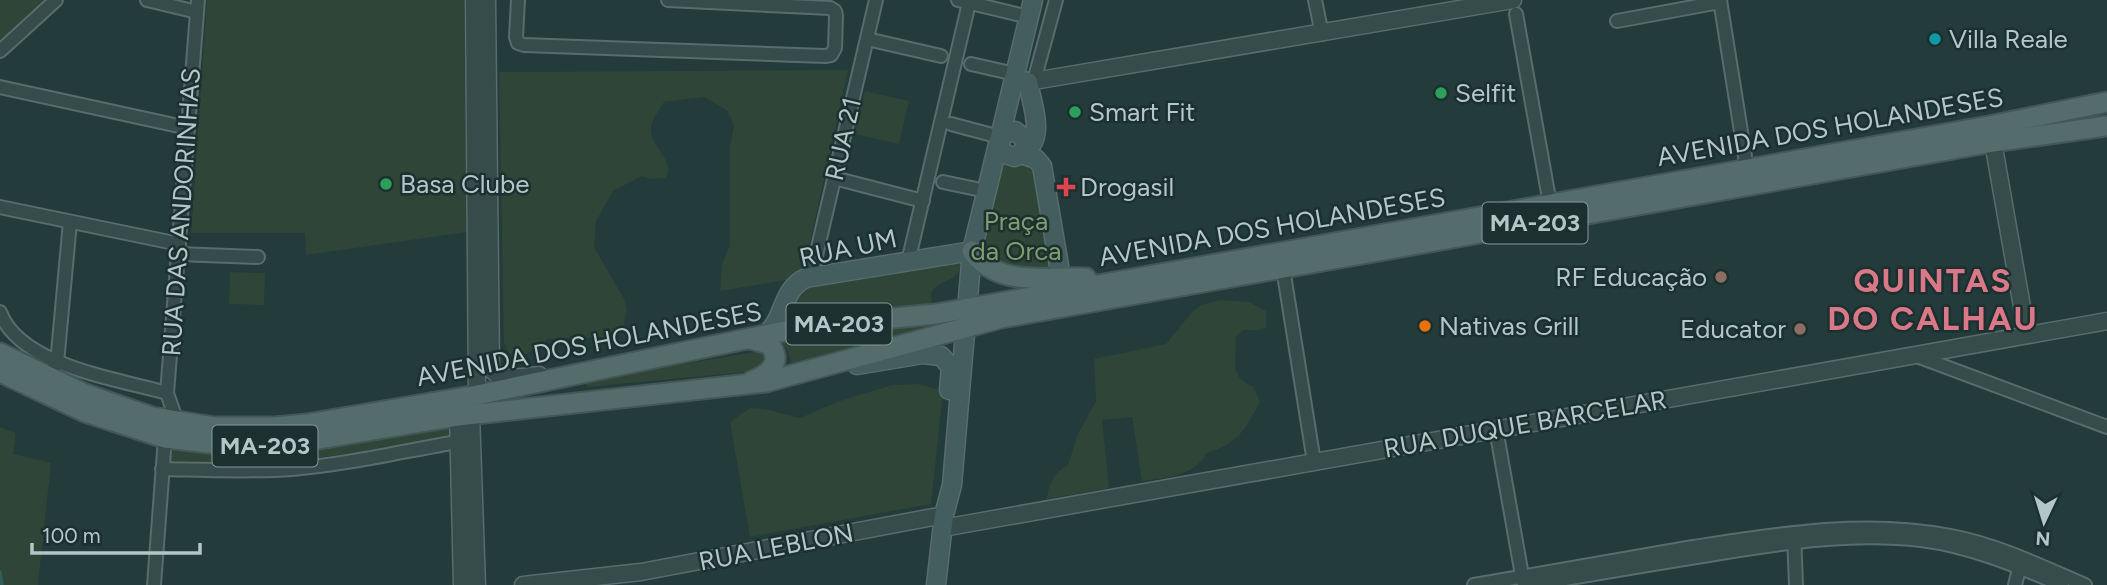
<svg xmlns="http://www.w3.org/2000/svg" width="2107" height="585" font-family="Figtree,sans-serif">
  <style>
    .green { fill: #2e4537 }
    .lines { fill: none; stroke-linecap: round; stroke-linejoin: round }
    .stream { stroke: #315c5c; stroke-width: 3.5 }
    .minor-casing { stroke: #576c6c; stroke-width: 16 }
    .tertiary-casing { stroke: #576c6c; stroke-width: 19 }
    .secondary-casing { stroke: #576c6c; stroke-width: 21 }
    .primary-casing { stroke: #435757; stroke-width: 23 }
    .minor { stroke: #364c4b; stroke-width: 12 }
    .tertiary { stroke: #364c4b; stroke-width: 16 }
    .secondary { stroke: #445e5f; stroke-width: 18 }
    .primary { stroke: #546c6b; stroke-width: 19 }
    .culture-dot { fill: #0f9aa8; stroke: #1c3030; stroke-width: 2.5 }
    .leisure-dot { fill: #2e9e5b; stroke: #1c3030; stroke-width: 2.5 }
    .health-dot { fill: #e0444e; stroke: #1c3030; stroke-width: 2.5 }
    .education-dot { fill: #8d6e63; stroke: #1c3030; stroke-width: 2.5 }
    .food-dot { fill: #e8710a; stroke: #1c3030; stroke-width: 2.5 }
    .labels { text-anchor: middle; stroke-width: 5; stroke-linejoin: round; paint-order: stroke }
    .shield { fill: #1c3030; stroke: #859a9a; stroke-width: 2 }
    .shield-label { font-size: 24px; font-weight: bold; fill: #b2c7c7 }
    .poi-label { font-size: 26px; fill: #b2c7c7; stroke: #1c3030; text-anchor: start }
    .street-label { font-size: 26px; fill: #b2c7c7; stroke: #1c3030 }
    .park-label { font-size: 26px; fill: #819d70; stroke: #1c3030 }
    .district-label { font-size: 33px; font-weight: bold; letter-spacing: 2px; fill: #da7888; stroke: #1c3030 }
  </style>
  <rect width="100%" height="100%" fill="#233b3b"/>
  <!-- green -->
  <g class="green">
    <path d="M0,0H46L0,41Z"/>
    <path d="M207,0H464L467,232L306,255L305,233H191Z"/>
    <path d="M848,70L804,270L786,280L720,291L722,264L730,245V146L734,126L728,111L704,97L664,102C660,109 652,120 651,127C649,148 676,158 666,178L651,179L642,176L613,191L596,221L594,247L624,299L627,310L623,327L609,337L547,339L542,345L521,357L509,353L504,343L499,72Z"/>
    <path d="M865,91L909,101L899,144L855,134Z"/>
    <path d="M1003,161H1035L1052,268L1020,270L984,256L981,245Z"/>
    <path d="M958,260L962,265C955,285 941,277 931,293L932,301C925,309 914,308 904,306L833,313L811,321L792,322L790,320L789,307L803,285Z"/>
    <path d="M230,272L265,273L264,305L229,304Z"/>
    <path d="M1220,300L1249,302L1266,311V328L1260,330H1243L1236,337L1235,368L1240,379L1253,387L1260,402C1244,431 1239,443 1207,453C1193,477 1167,477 1142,481L1132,417L1102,420L1109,488L1047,499C1049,482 1053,474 1068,465L1078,434L1096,401L1094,359L1166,344L1192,312L1201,305Z"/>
    <path d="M930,321L939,325L792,365L787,349L777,340Z"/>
    <path d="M760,351L764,353L768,361L757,371L587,387L585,381Z"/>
    <path d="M919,384L943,391L931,504L750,537L730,422L750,408L765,409L800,418L840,401L892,385Z"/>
    <path d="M0,427L16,433L13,454L51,463L38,585H0Z"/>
    <path d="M447,428L453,436L363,452L265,464L168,462L175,447C257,465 364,440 447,428Z"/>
  </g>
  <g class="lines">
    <!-- stream -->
    <path class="stream" d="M0,572L2,585"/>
    <defs>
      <g id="minor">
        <path d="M147,0L197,12"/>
        <path d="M518,0L516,37L518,43L524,45L825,56L831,55L835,48L836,16L835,11L830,8L668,0"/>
        <path d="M958,0L1029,17"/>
        <path d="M1315,0L1322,34"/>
        <path d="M1720,0L1747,169"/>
        <path d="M1516,14L1550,204"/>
        <path d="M1617,21L1720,2"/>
        <path d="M867,39L941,56"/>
        <path d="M0,51L56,0"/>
        <path d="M971,64L1015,74"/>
        <path d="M1034,81L1056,0"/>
        <path d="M0,87L188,128"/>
        <path d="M951,124L1000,137"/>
        <path d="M834,178L923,201"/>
        <path d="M943,182L986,191"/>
        <path d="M0,207L179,244"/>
        <path d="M178,254L258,257"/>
        <path d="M908,262L969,3"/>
        <path d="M1283,268L1314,462"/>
        <path d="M811,277L876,0"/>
        <path d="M0,312C20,366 118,379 167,393"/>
        <path d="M1914,355L2107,427"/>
        <path d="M54,367L57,363L70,222"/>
        <path d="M177,422L167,393L198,0"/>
        <path d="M1496,429L1523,581"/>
        <path d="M162,469C206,470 249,472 292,469C351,464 409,450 468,440"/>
        <path d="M1794,533L1796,585"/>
        <path d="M154,585L165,438"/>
        <path d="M1474,585C1547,572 1620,559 1693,547C1779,534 1864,519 1951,536C1998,545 2041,566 2085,585"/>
        <path d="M1531,585C1592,574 1653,564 1715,554C1783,543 1851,532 1921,540C1970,546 2017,566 2062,585"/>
        <path d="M2015,585L2021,561"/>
      </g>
      <g id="tertiary">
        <path d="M474,0L477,395"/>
        <path d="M487,0L491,368C500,384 524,376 539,375"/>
        <path d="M1028,82L1513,0"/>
        <path d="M1993,142L2027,335"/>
        <path d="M471,414L477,585"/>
        <path d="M458,416L462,585"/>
        <path d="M943,528L2107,321"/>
        <path d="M523,585L641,572L944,515"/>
      </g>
      <g id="secondary">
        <path d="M1014,79L1028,82C1033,110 1049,145 1014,157L1003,153L999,144L1003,134L1015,131L1025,139L1024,151"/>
        <path d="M1000,137L1033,0"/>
        <path d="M1021,154L1036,159L1042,166L1063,289"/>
        <path d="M765,335C786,319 780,290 806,278L972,251"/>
        <path d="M857,365L923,354L941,356L951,367L949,390"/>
        <path d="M936,585L944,515L952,485L972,251L999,140"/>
      </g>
      <g id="primary">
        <path d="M972,251C997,288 1048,276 1086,278"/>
        <path d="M750,339L769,344C784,361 769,375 752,381"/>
        <path d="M0,353L85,394L152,417L214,427H275L307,424L477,395L780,332L840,323L936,314L1989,126L2107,102"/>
        <path d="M0,372L85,412L165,438L236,446L295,443L458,416L766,382L1001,318L1993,142L2107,126"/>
      </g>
    </defs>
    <!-- minor casing -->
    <use href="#minor" class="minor-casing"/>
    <!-- tertiary casing -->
    <use href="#tertiary" class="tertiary-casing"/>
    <!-- secondary casing -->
    <use href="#secondary" class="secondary-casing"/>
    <!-- primary casing -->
    <use href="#primary" class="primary-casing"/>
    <!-- minor -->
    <use href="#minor" class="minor"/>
    <!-- tertiary -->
    <use href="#tertiary" class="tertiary"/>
    <!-- secondary -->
    <use href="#secondary" class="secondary"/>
    <!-- primary -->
    <use href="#primary" class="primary"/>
  </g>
  <!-- markers -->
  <circle class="culture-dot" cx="1935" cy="39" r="7"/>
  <g class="leisure-dot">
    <circle cx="1441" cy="93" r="7"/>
    <circle cx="1075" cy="112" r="7"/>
    <circle cx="386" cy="184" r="7"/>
  </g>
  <path class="health-dot" d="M1062.5 176.5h7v7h7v7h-7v7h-7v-7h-7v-7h7z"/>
  <g class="education-dot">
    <circle cx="1721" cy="277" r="7"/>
    <circle cx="1800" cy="329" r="7"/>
  </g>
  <circle class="food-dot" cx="1425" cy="326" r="7"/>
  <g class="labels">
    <!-- shield labels -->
    <g class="shield">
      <rect x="1482.5" y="202.5" width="105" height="41" rx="5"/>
      <rect x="786.5" y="303.5" width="105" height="41" rx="5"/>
      <rect x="212.5" y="425.5" width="105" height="41" rx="5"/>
    </g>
    <g class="shield-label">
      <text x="1535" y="231">MA-203</text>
      <text x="839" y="332">MA-203</text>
      <text x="265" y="454">MA-203</text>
    </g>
    <!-- poi labels -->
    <g class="poi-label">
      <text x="1949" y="48">Villa Reale</text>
      <text x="1455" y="102">Selfit</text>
      <text x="1089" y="121">Smart Fit</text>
      <text x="400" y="193">Basa Clube</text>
      <text x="1080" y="196">Drogasil</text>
      <text x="1707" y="286" text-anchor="end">RF Educação</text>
      <text x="1439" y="335">Nativas Grill</text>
      <text x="1786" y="338" text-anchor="end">Educator</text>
    </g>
    <!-- street labels -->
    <g class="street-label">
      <text transform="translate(1830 127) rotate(-10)" y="9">AVENIDA DOS HOLANDESES</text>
      <text transform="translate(843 139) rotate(-77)" y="9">RUA 21</text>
      <text transform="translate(181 212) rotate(-86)" y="9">RUA DAS ANDORINHAS</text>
      <text transform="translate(1272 227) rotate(-10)" y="9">AVENIDA DOS HOLANDESES</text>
      <text transform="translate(848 248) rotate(-12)" y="9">RUA UM</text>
      <text transform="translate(589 344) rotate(-11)" y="9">AVENIDA DOS HOLANDESES</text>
      <text transform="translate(1525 424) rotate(-10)" y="9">RUA DUQUE BARCELAR</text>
      <text transform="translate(776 547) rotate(-11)" y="9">RUA LEBLON</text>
    </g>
    <!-- park labels -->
    <g class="park-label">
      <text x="1016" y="230">Praça<tspan x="1016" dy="30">da Orca</tspan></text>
    </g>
    <!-- district labels -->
    <g class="district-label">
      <text x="1933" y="292">QUINTAS<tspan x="1933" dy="38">DO CALHAU</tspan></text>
    </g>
  </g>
  <!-- north arrow -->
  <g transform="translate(2044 522) rotate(184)" stroke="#1c3030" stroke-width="5" paint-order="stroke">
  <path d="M0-5L12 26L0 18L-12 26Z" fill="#b2c7c7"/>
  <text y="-10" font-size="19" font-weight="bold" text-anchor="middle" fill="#b2c7c7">N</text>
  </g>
  <!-- scale -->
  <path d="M32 543v10h168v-10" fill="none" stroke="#b2c7c7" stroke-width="3.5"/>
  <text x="42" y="543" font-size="21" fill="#b2c7c7" stroke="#1c3030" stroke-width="5" paint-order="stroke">100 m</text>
</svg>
